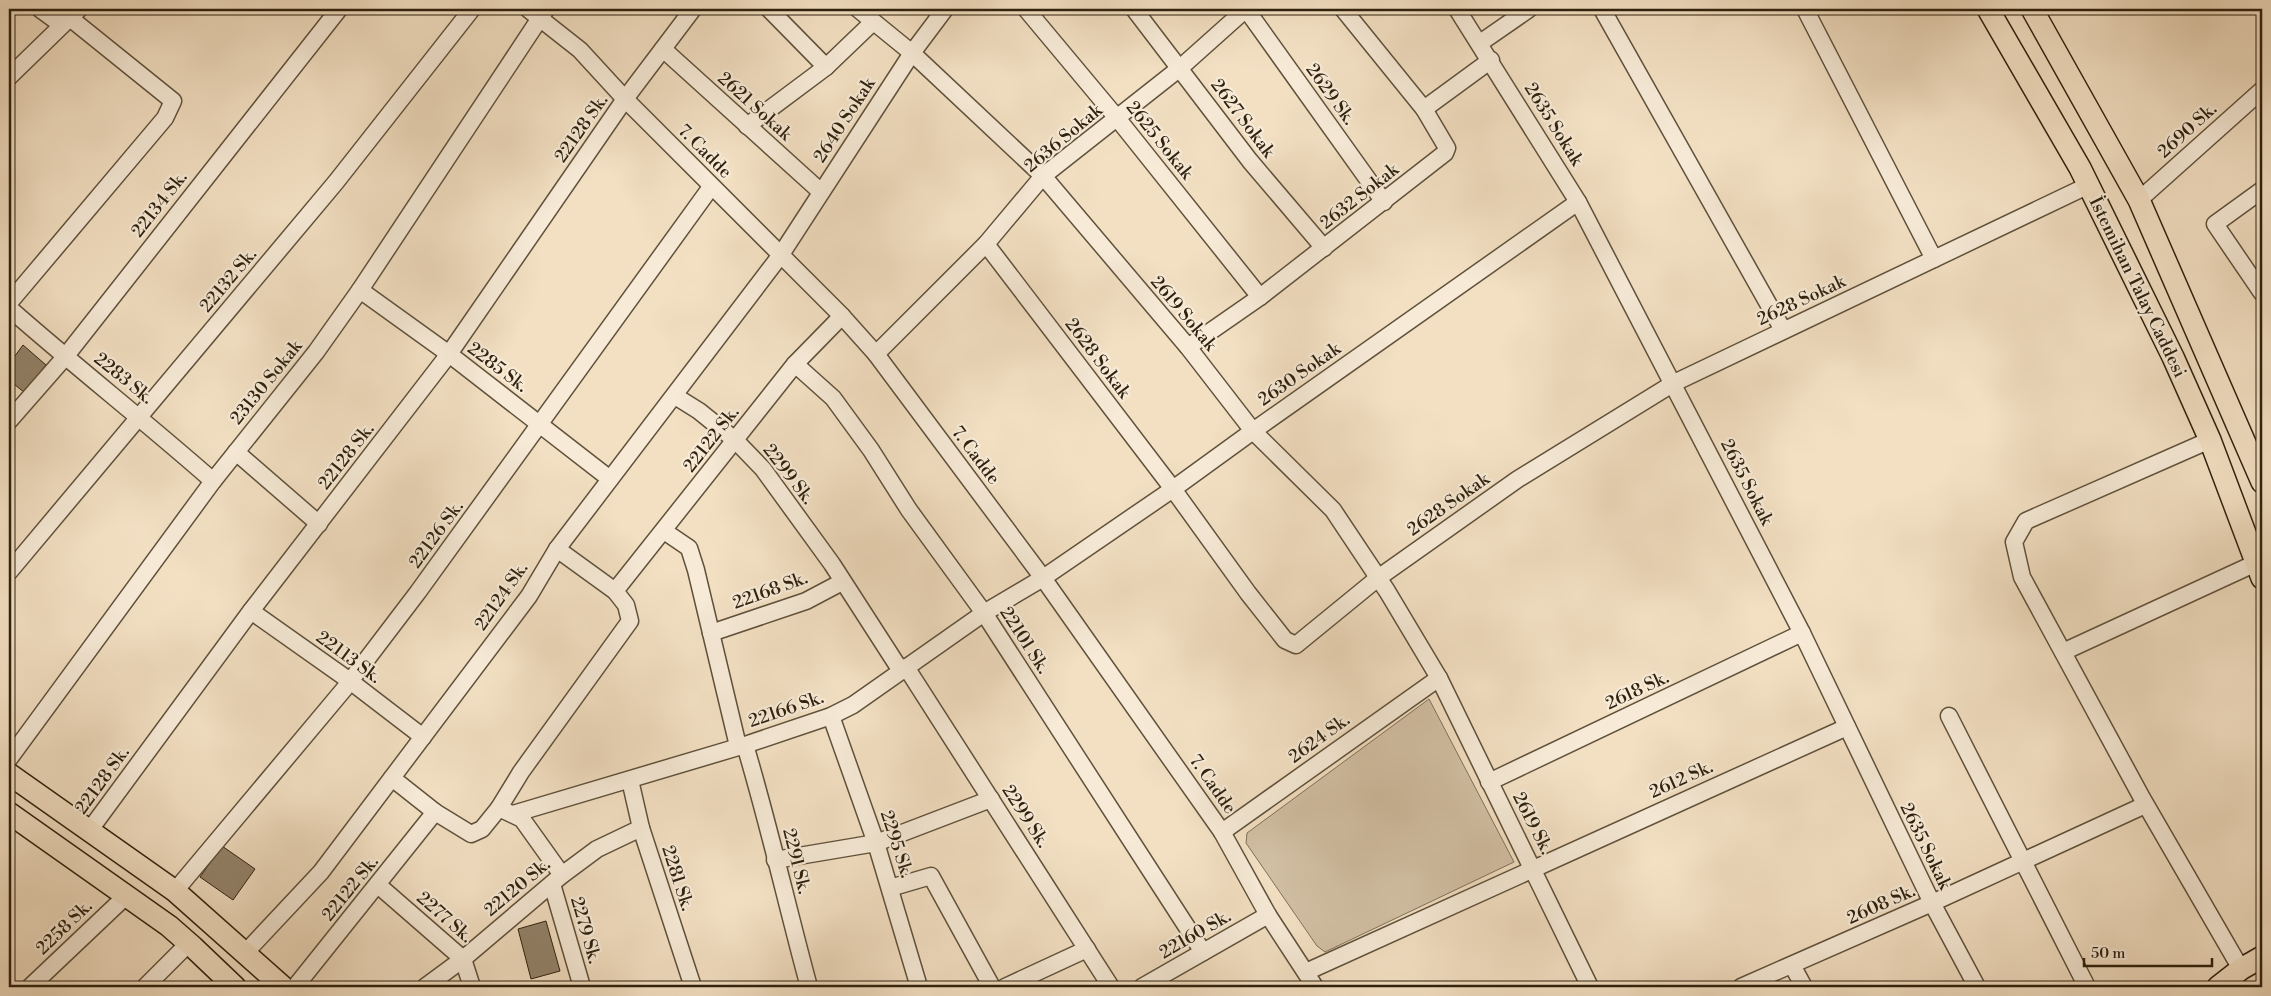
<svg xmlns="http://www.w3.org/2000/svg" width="2271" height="996" font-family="'Libre Bodoni',serif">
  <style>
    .green { fill: #d2c0a4; stroke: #807059 }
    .building { fill: #94846c; stroke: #2e210e }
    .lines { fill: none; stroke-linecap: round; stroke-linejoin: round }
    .minor-casing { stroke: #5f513b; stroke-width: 19 }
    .major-casing { stroke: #2e210e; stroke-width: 24 }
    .minor { stroke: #f7ebd8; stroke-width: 16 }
    .major { stroke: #f3e0c3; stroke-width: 21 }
    .labels { text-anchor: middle; stroke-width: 4.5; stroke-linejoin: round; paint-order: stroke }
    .street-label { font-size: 18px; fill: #2e210e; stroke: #f7ebd8 }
  </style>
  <rect width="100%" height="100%" fill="#f3e0c3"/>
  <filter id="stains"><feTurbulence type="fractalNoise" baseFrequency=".004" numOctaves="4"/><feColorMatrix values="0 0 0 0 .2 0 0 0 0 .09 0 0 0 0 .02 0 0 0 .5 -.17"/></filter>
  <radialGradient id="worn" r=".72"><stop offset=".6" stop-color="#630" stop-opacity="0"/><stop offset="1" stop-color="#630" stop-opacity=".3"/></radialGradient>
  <!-- green -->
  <path class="green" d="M1429,699L1514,862L1325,952L1317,946L1246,843L1247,833Z"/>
  <!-- building -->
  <g class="building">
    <path d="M23,345L46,365L25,393L9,380V364Z"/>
    <path d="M222,846L255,869L233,900L200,877Z"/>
    <path d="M546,921L560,971L531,979L518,929Z"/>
  </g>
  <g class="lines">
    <defs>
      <g id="minor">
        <path d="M40,9L62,25"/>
        <path d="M528,9L580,50L625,99L842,316L876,354L1043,578L1222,832L1268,915L1315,987"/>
        <path d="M769,9L826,67"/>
        <path d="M858,9L912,53L1043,176L1188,347L1253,431L1333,510L1387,591L1439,678L1590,987"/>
        <path d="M1026,9L1117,118L1260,297"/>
        <path d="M1134,9L1250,161L1324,248"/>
        <path d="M1246,9L1384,202"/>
        <path d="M1457,9L1578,202L1802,633L1932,903L1977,987"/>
        <path d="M1602,9L1783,330"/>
        <path d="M1805,9L1934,259"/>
        <path d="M1480,43L1529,9"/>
        <path d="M663,49L821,192"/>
        <path d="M9,77L79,9"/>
        <path d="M1424,109L1491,60"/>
        <path d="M747,126L826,67L873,22"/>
        <path d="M2262,190L2215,224L2262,293"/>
        <path d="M2139,200L2262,90"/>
        <path d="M986,244L1173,489L1248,593L1285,640L1296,645L1378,578L1518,479L1674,383L2089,185"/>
        <path d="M360,290L449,354L610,479"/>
        <path d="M9,303L165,118L173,101L70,18"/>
        <path d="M9,308C76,367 146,422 213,481"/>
        <path d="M1188,347L1260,297L1445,153L1447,148L1424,109L1343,9"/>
        <path d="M876,354L986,244L1043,176L1180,68L1246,9"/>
        <path d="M795,364L833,398L871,450L909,510L984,613L1203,952"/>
        <path d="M675,396L699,411L735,440L763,469L832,564L901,671"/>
        <path d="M9,421L65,357L339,9"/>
        <path d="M2210,440L2026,521L2014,542L2022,577L2142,798L2241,969"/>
        <path d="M236,452L319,524"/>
        <path d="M664,531L689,548L696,570L738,746"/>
        <path d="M9,572L336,182L472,9"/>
        <path d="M615,591L795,364L842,316"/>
        <path d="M251,611L350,681L423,737"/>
        <path d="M711,633L806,601L842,582"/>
        <path d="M2063,652L2256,563"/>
        <path d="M906,667L1111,987"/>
        <path d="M831,716L876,843L919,987"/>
        <path d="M1949,716L2087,987"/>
        <path d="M745,745C769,825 787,906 809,987"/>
        <path d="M9,759L213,481L316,352L360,290L546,9"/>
        <path d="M392,778L435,812L471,834L482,829L499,808L522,819L562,875"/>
        <path d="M630,780L641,828L693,987"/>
        <path d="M1489,782L1802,633"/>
        <path d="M499,808L521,772L630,621L626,605L615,591L557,549"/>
        <path d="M513,814L745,745L831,716L853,705L984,613L1043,578L1173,489L1253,431L1578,202"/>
        <path d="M89,831L251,611L449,354L625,99L693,9"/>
        <path d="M1222,832L1439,678"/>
        <path d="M775,860L876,843L991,799"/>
        <path d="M552,884L582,987"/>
        <path d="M378,885L463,959L472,987"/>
        <path d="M890,888L931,876L992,987"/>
        <path d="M175,891L345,688L418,592L711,187"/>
        <path d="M246,952L321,872L529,596L557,549L780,256L912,53L945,9"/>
        <path d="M1792,965L1804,987"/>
        <path d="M1306,972L1847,727"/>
        <path d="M30,987L126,896"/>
        <path d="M145,987L189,943"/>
        <path d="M295,987L435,812"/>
        <path d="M425,987L463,959L562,875L597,849L641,828"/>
        <path d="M1005,987L1087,949"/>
        <path d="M1142,987L1268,915"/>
        <path d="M1741,987L1932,903L2145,805"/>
      </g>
      <g id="major">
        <path d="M1988,9L2080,168L2173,357L2210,440L2262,578"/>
        <path d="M2032,9L2139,200L2262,482"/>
        <path d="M9,774L175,891L283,987"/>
        <path d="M9,813L169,926L193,947L235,987"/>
        <path d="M2218,987L2241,969L2262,957"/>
      </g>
    </defs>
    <!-- minor casing -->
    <use href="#minor" class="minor-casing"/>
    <!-- major casing -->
    <use href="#major" class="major-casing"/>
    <!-- minor -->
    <use href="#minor" class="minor"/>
    <!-- major -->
    <use href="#major" class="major"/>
  </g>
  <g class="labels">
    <!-- street labels -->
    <g class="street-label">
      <text transform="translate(1331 94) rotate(54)" y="6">2629 Sk.</text>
      <text transform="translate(755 106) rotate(42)" y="6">2621 Sokak</text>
      <text transform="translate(1243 118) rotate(53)" y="6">2627 Sokak</text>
      <text transform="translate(844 120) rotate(-57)" y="6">2640 Sokak</text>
      <text transform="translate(1554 124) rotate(58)" y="6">2635 Sokak</text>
      <text transform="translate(581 128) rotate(-55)" y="6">22128 Sk.</text>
      <text transform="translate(2187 130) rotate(-42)" y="6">2690 Sk.</text>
      <text transform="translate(1063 138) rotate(-40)" y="6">2636 Sokak</text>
      <text transform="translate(1160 140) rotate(51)" y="6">2625 Sokak</text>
      <text transform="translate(705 151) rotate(45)" y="6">7. Cadde</text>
      <text transform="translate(1359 196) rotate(-38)" y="6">2632 Sokak</text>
      <text transform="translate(159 204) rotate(-52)" y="6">22134 Sk.</text>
      <text transform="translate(228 280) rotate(-50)" y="6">22132 Sk.</text>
      <text transform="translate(2138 287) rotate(64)" y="6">İstemihan Talay Caddesi</text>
      <text transform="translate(1801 300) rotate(-25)" y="6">2628 Sokak</text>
      <text transform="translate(1184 313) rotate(50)" y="6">2619 Sokak</text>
      <text transform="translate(1098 358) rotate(53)" y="6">2628 Sokak</text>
      <text transform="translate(498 367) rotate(37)" y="6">2285 Sk.</text>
      <text transform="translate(1299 374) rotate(-35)" y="6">2630 Sokak</text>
      <text transform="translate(124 378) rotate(39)" y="6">2283 Sk.</text>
      <text transform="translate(266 382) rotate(-51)" y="6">23130 Sokak</text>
      <text transform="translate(711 439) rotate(-52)" y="6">22122 Sk.</text>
      <text transform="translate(976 455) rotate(53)" y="6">7. Cadde</text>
      <text transform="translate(346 456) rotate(-52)" y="6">22128 Sk.</text>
      <text transform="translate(789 474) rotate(52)" y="6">2299 Sk.</text>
      <text transform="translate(1747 482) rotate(63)" y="6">2635 Sokak</text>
      <text transform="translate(1448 504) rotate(-35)" y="6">2628 Sokak</text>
      <text transform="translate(436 534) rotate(-54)" y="6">22126 Sk.</text>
      <text transform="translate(770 590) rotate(-20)" y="6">22168 Sk.</text>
      <text transform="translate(501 596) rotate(-55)" y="6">22124 Sk.</text>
      <text transform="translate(1025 640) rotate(57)" y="6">22101 Sk.</text>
      <text transform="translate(349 657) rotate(36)" y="6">22113 Sk.</text>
      <text transform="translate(1637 690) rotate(-25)" y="6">2618 Sk.</text>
      <text transform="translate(786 709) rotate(-19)" y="6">22166 Sk.</text>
      <text transform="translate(1319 738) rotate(-36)" y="6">2624 Sk.</text>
      <text transform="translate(1681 779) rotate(-24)" y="6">2612 Sk.</text>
      <text transform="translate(102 780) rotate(-54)" y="6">22128 Sk.</text>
      <text transform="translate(1213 784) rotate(55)" y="6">7. Cadde</text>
      <text transform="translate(1026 816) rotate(57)" y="6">2299 Sk.</text>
      <text transform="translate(1533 823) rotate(63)" y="6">2619 Sk.</text>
      <text transform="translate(897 844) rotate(72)" y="6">2295 Sk.</text>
      <text transform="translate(1926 846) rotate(64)" y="6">2635 Sokak</text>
      <text transform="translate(797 861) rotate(76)" y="6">2291 Sk.</text>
      <text transform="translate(678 878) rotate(72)" y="6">2281 Sk.</text>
      <text transform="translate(517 887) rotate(-40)" y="6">22120 Sk.</text>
      <text transform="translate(350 888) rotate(-51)" y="6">22122 Sk.</text>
      <text transform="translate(1881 904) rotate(-24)" y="6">2608 Sk.</text>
      <text transform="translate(445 917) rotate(41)" y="6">2277 Sk.</text>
      <text transform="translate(64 927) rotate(-44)" y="6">2258 Sk.</text>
      <text transform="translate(586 930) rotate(74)" y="6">2279 Sk.</text>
      <text transform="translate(1195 934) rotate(-30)" y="6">22160 Sk.</text>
    </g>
  </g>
  <!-- margin -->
  <rect width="2271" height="996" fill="none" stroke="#f3e0c3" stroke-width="30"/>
  <rect x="10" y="10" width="2251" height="976" fill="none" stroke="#2e210e" stroke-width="2.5"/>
  <rect x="15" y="15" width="2241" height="966" fill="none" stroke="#2e210e"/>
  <!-- scale -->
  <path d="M2084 958v8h128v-8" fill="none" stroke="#2e210e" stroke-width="2.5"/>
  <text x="2091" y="958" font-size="15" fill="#2e210e" stroke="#f7ebd8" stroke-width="4" paint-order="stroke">50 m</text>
  <rect width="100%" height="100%" filter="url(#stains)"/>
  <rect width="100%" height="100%" fill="url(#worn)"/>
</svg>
